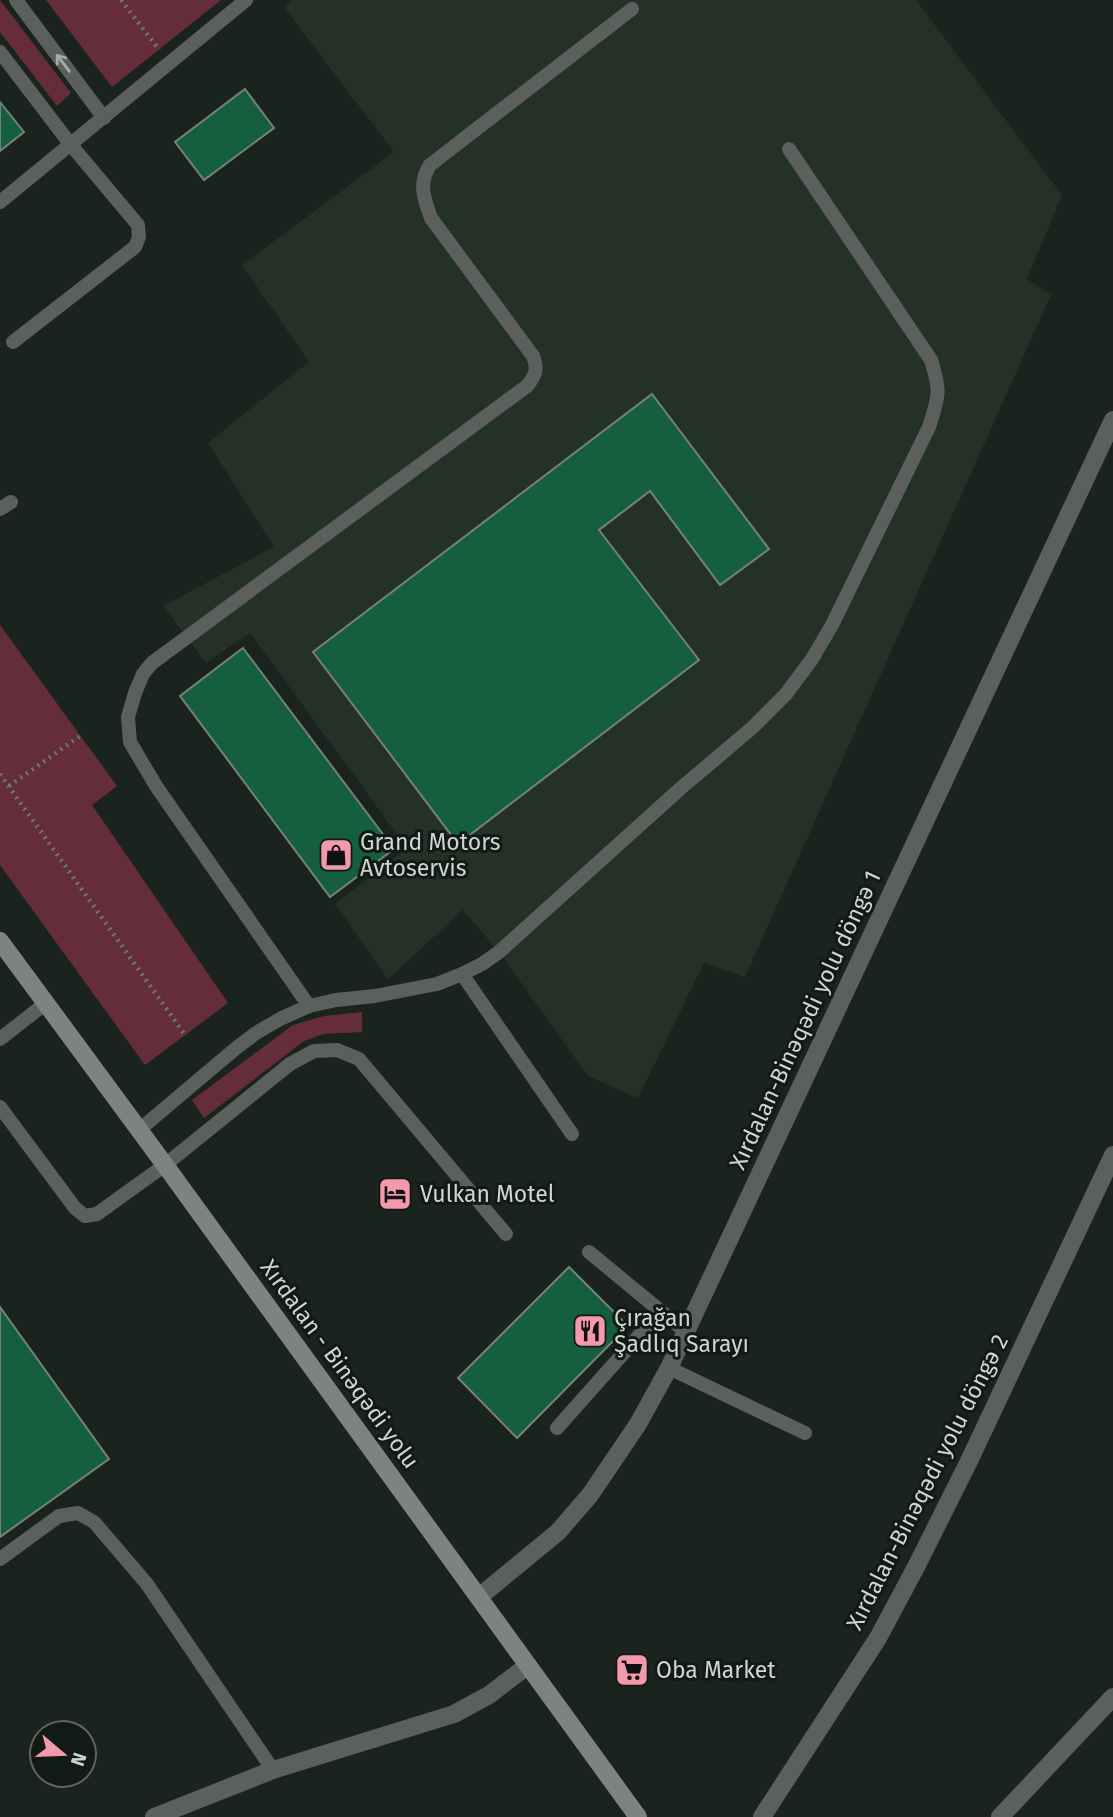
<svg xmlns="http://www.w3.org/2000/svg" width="1113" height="1817" font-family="'Fira Sans',sans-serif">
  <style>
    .built { fill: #233129 }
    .green { fill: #652d3b }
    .building { fill: #165f3e; stroke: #77817b; stroke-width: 2 }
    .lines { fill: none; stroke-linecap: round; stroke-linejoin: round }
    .path { stroke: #6f7772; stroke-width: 4.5; stroke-dasharray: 2 5; stroke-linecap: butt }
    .lane { stroke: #5c605d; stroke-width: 14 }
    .street { stroke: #5c605d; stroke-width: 18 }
    .secondary { stroke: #7d847f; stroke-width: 18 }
    .oneway { stroke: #a7aca8 }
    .labels { text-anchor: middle; stroke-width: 6; stroke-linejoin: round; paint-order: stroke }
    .poi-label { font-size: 23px; fill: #cfd5d1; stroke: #121a15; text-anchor: start }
    .street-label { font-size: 23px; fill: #cfd5d1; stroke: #121a15 }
  </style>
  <rect width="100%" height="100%" fill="#1b231e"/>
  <!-- built -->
  <path class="built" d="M292,0H916L1062,195L1027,279L1051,295L745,977L704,963L638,1098L588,1076L499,952L463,910L388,979L335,904L407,848L250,633L206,663L163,606L274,547L208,443L309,362L242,265L394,152L284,7Z"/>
  <!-- green -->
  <g class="green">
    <path d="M0,0L71,93L57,106L0,32Z"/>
    <path d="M46,0H221L112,87Z"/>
    <path d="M0,625L117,786L92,805L228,1003L145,1065L0,865Z"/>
    <path d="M362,1012V1032L324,1034L304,1041L204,1118L192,1100L293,1025L324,1016Z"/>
  </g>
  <!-- building -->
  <g class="building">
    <path d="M245,89L274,128L204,180L175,142Z"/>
    <path d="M0,102L24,132L0,151Z"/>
    <path d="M652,394L769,549L720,585L650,491L599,530L699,660L458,844L313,652Z"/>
    <path d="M243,648L394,849L330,897L180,696Z"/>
    <path d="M569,1267L628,1326L517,1438L458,1378Z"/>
    <path d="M0,1307L109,1459L0,1537Z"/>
  </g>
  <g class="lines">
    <!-- path -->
    <g class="path">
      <path d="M121,0L157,47"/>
      <path d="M0,774L185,1035"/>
      <path d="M9,786L80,736"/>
    </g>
    <!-- lane -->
    <g class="lane">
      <path d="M16,0L104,118"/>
      <path d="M0,52L71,145L138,225L139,237L135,247L13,342"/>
      <path d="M0,202L246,0"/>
      <path d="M0,509L11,502"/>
      <path d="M462,974L572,1134"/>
      <path d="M309,1006L156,786L130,742L128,717L135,693L143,674L152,663L527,386C536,375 538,369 533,356L431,218C424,199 418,183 430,165L632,9"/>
      <path d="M0,1039L46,1003"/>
      <path d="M0,1107L75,1208L85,1216L97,1214L165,1165L290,1064L314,1051L337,1050L359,1059L506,1234"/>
      <path d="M139,1130L235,1049L256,1033L280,1019L309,1006L336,1000L375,996L437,984L462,974L482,964L499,952L681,788L752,728L786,694L812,659L832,625L929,427C939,396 941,391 931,360L789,149"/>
      <path d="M589,1252L686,1332"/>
      <path d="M669,1368L805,1433"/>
      <path d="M557,1428L661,1311"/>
      <path d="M0,1559L59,1516L78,1513L94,1522L147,1584L273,1770"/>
    </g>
    <!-- street -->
    <g class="street">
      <path d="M479,1597L558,1532L590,1495L638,1424L669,1368L1113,420"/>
      <path d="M154,1817L273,1770L454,1714L489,1695L527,1666"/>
      <path d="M762,1817L878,1638L916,1567L970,1459L1113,1155"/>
      <path d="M1000,1817L1113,1697"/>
    </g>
    <!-- secondary -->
    <path class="secondary" d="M0,941L165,1165L638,1817"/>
  </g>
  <!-- one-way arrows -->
  <defs><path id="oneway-shaft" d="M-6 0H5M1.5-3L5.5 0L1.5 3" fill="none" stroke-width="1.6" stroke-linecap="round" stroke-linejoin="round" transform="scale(1.75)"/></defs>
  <use class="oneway" href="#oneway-shaft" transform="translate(63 63) rotate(-127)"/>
  <!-- icons -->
  <defs>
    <symbol id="shop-square" viewBox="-11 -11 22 22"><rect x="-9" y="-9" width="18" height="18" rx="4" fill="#f29aac" stroke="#121a15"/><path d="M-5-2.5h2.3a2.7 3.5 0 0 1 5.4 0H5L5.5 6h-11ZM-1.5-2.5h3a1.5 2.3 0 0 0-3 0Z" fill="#111"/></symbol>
    <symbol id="hotel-square" viewBox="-11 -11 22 22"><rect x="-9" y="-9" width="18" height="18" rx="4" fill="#f29aac" stroke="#121a15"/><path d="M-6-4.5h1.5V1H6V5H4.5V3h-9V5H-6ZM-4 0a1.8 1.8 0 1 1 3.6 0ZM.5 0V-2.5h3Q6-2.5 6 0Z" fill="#111"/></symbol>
    <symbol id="restaurant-square" viewBox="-11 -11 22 22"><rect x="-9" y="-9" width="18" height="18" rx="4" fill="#f29aac" stroke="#121a15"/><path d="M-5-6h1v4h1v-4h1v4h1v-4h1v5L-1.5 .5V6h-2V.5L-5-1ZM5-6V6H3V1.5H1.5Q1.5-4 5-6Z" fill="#111"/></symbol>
    <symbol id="supermarket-square" viewBox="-11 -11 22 22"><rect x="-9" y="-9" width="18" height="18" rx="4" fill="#f29aac" stroke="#121a15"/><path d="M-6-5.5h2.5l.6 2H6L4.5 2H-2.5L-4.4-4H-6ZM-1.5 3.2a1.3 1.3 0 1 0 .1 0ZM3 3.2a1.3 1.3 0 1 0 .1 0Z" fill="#111"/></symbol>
  </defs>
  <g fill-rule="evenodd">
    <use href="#shop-square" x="317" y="836" width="38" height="38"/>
    <use href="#hotel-square" x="376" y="1175" width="38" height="38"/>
    <use href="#restaurant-square" x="571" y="1312" width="38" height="38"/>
    <use href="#supermarket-square" x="613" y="1651" width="38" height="38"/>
  </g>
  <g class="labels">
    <!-- poi labels -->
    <g class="poi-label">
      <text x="360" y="850">Grand Motors<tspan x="360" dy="26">Avtoservis</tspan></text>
      <text x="420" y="1202">Vulkan Motel</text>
      <text x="614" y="1326">Çırağan<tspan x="614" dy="26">Şadlıq Sarayı</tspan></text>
      <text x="656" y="1678">Oba Market</text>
    </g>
    <!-- street labels -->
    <g class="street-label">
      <text transform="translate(805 1020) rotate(-65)" y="8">Xırdalan-Binəqədi yolu döngə 1</text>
      <text transform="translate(340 1364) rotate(54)" y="8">Xırdalan - Binəqədi yolu</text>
      <text transform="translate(927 1482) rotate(-63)" y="8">Xırdalan-Binəqədi yolu döngə 2</text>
    </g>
  </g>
  <!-- north arrow -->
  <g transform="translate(63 1754) rotate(109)"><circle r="33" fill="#121a15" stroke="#5e6560" stroke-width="2"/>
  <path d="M0-5L12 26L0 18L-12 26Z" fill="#f29aac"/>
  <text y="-10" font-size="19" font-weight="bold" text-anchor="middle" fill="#cfd5d1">N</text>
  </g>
</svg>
